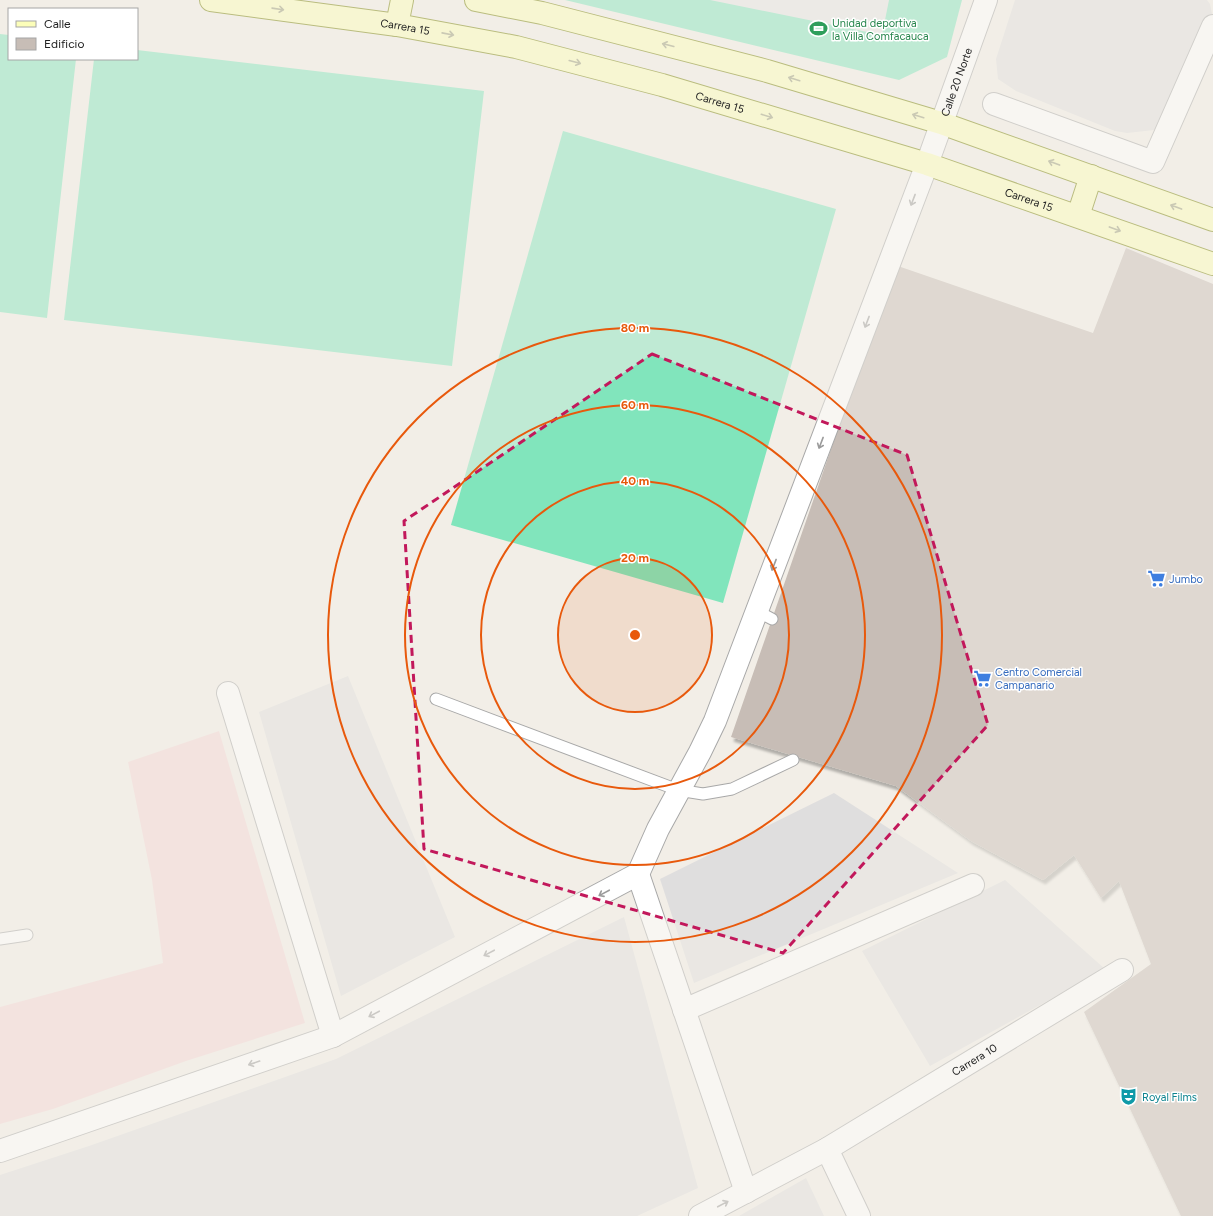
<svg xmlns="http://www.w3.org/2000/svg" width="1213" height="1216" font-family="Figtree,sans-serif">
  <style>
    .residential { fill: #dfdede }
    .commercial { fill: #f3d6d6 }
    .pitch { fill: #81e5bc }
    .parking { fill: #e5e5e5 }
    .building { fill: #c7bdb6; filter: url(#shadow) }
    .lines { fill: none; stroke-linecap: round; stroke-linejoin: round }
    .lane-casing { stroke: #a8a8a8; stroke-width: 13 }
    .street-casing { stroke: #a8a8a8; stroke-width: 24 }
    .secondary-casing { stroke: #768000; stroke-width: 24 }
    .lane { stroke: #fff; stroke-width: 11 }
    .street { stroke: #fff; stroke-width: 22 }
    .secondary { stroke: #fcfeb9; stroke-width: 22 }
    .oneway { stroke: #999b75 }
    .oneway2 { stroke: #9b9b9b }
    .marked { fill: none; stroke: #c2185b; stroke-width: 3; stroke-dasharray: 8 5; stroke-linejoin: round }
    .ring { fill: none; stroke: #e8590c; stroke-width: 2 }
    .labels { text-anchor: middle; stroke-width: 3; stroke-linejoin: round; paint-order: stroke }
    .leisure-label { font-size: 11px; fill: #27864d; stroke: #fff; text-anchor: start }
    .street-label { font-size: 11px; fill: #212121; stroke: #fff }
    .shop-label { font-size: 11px; fill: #366cbe; stroke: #fff; text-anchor: start }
    .culture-label { font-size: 11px; fill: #0d838f; stroke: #fff; text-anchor: start }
    .centre { fill: #e8590c; stroke: #fff; stroke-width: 2 }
    .ring-label { font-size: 12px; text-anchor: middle; font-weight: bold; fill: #e8590c; stroke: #fff; stroke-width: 3; stroke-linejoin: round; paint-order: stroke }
  </style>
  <defs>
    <filter id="shadow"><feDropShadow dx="2.5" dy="4.5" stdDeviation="1" flood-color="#0004"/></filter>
  </defs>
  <rect width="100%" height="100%" fill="#f2eee7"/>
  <!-- residential -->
  <g class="residential">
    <path d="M1015,0H1207L1210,4L1212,14L1210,26L1165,122L1154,130L1127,133L1115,131L1016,91L998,79L996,59Z"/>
    <path d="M348,676L455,937L341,996L259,712Z"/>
    <path d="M834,793L958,873L694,983L660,879Z"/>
    <path d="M1005,880L1105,969L930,1066L862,951Z"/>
    <path d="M624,917L698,1188L637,1216H0V1175L89,1146L336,1059Z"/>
    <path d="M806,1178L824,1216H739Z"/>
  </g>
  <!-- commercial -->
  <path class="commercial" d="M219,731L305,1023L186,1061L53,1109L0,1124V1007L163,963L152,880L128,762Z"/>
  <!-- pitch -->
  <g class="pitch">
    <path d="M565,0H962L947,57L899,80Z"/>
    <path d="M0,34L9,35V59H76L47,318L0,312Z"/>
    <path d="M137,50L484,91L452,366L64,320L94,59H137Z"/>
    <path d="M563,131L836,209L723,603L451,525Z"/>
  </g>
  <!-- parking -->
  <path class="parking" d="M710,0H889L882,35Z"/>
  <!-- building -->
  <path class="building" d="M1126,248L1213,284V1216H1181L1084,1012L1151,964L1119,881L1101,898L1074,855L1043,880L971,841L896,786L731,737L895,265L1093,333Z"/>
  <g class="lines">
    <defs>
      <g id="lane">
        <path d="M757,611L772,619"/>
        <path d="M436,699L678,790L703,794L732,789L793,760"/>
        <path d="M0,939L27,935"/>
      </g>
      <g id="street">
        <path d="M994,104L1153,162L1213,26"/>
        <path d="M228,693L333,1036"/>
        <path d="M638,874L746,1192"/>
        <path d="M684,1010L973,885"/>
        <path d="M827,1149L859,1216"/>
        <path id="s1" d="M0,1151L333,1036L638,874L658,829L700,752L715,721L927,164L986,0"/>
        <path id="s2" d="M700,1216L827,1149L1122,970"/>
      </g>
      <g id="secondary">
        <path id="s3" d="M211,0L397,25L516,47L662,85L927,164L1213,264"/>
        <path d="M476,0L542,13L767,71L941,123L1213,220"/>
        <path d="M397,25L402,0"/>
        <path d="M1078,216L1091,176"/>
      </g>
    </defs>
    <!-- lane casing -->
    <use href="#lane" class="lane-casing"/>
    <!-- street casing -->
    <use href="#street" class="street-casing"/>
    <!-- secondary casing -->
    <use href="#secondary" class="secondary-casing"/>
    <!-- lane -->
    <use href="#lane" class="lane"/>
    <!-- street -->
    <use href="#street" class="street"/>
    <!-- secondary -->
    <use href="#secondary" class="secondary"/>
  </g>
  <!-- one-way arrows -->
  <defs><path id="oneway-shaft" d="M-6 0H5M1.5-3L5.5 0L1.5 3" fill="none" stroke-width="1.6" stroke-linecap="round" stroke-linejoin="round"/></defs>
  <g class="oneway">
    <use href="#oneway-shaft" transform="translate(278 9) rotate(8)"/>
    <use href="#oneway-shaft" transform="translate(448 34) rotate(11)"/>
    <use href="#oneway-shaft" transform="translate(668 45) rotate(-166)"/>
    <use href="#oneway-shaft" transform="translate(575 62) rotate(15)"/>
    <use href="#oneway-shaft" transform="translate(794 79) rotate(-163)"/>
    <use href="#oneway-shaft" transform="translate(767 116) rotate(17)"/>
    <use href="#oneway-shaft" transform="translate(918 116) rotate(-163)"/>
    <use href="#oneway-shaft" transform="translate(1054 163) rotate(-160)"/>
    <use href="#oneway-shaft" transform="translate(1176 207) rotate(-160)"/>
    <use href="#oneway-shaft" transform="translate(1115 229) rotate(20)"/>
  </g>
  <g class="oneway2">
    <use href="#oneway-shaft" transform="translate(913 200) rotate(111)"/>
    <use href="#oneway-shaft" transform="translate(867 322) rotate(111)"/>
    <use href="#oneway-shaft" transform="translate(821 443) rotate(111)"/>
    <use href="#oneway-shaft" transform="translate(774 565) rotate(111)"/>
    <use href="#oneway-shaft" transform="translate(604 893) rotate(152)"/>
    <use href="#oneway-shaft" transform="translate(489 953) rotate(152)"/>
    <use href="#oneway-shaft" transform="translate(374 1014) rotate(152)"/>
    <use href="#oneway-shaft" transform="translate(254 1063) rotate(161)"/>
    <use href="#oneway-shaft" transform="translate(723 1204) rotate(-28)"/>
  </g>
  <!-- marked area -->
  <path d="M0 0H1213V1216H0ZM652,354L907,455L988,725L783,953L424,849L404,521Z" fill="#f2eee7" fill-opacity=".55" fill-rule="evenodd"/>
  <path class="marked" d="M652,354L907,455L988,725L783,953L424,849L404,521Z"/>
  <!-- distance rings -->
  <circle cx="635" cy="635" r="77" fill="#e8590c" fill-opacity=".12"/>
  <g class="ring">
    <circle cx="635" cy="635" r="77"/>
    <circle cx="635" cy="635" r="154"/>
    <circle cx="635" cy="635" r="230"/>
    <circle cx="635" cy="635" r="307"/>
  </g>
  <!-- icons -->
  <defs>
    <symbol id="stadium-bare" viewBox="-9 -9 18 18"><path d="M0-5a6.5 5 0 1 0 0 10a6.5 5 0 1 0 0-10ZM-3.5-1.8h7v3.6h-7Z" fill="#2e9e5b" stroke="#fff" stroke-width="2.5" paint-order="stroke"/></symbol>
    <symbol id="supermarket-bare" viewBox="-9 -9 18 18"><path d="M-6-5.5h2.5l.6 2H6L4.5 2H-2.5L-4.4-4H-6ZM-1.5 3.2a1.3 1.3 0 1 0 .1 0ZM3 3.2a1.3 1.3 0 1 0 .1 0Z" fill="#3f7fe0" stroke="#fff" stroke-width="2.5" paint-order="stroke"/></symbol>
    <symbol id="theatre-bare" viewBox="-9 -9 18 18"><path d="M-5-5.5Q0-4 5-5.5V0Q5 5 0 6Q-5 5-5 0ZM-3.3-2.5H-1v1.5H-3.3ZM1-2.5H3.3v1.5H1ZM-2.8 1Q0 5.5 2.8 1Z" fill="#0f9aa8" stroke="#fff" stroke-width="2.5" paint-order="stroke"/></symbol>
  </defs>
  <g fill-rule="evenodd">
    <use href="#stadium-bare" x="806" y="16" width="25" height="25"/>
    <use href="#supermarket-bare" x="1144" y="566" width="25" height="25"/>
    <use href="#supermarket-bare" x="970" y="666" width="25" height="25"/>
    <use href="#theatre-bare" x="1116" y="1084" width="25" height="25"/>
  </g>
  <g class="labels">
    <!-- leisure labels -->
    <g class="leisure-label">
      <text x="832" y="27">Unidad deportiva<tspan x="832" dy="13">la Villa Comfacauca</tspan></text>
    </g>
    <!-- street labels -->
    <g class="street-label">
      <text dy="4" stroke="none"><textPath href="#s3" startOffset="196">Carrera 15</textPath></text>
      <text dy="4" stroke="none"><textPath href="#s1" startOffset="1552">Calle 20 Norte</textPath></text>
      <text dy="4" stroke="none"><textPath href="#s3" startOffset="520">Carrera 15</textPath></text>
      <text dy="4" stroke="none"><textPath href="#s3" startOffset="844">Carrera 15</textPath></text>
      <text dy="4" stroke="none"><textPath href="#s2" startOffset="316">Carrera 10</textPath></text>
    </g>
    <!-- shop labels -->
    <g class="shop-label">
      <text x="1169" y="583">Jumbo</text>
      <text x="995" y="676">Centro Comercial<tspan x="995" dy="13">Campanario</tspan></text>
    </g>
    <!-- culture labels -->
    <g class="culture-label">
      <text x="1142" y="1101">Royal Films</text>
    </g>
  </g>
  <circle cx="635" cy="635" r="6" class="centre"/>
  <g class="ring-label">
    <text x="635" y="332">80 m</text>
    <text x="635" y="409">60 m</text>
    <text x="635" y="485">40 m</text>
    <text x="635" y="562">20 m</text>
  </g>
  <!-- legend -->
  <rect x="8" y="8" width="130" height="52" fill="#ffffff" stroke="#a6a6a6"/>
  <rect x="16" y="21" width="20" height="6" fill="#fcfeb9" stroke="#a6a6a6"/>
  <text x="44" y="28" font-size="12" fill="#212121">Calle</text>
  <rect x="16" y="38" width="20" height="12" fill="#c7bdb6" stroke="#a6a6a6"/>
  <text x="44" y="48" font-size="12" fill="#212121">Edificio</text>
</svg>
